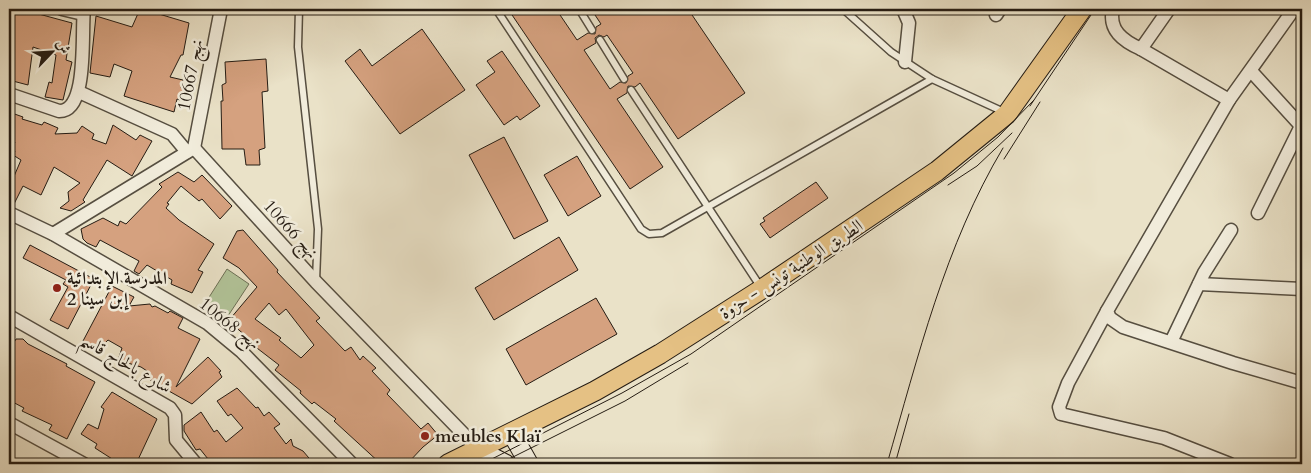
<svg xmlns="http://www.w3.org/2000/svg" width="1311" height="473" font-family="Cardo,Amiri,serif">
  <style>
    .green { fill: #b2c499; stroke: #6c7056 }
    .building { fill: #d5a17f; stroke: #251c13; fill-rule: evenodd }
    .lines { fill: none; stroke-linecap: round; stroke-linejoin: round }
    .lane-casing { stroke: #564e40; stroke-width: 9 }
    .street-casing { stroke: #564e40; stroke-width: 15 }
    .secondary-casing { stroke: #251c13; stroke-width: 20 }
    .primary-casing { stroke: #251c13; stroke-width: 21 }
    .lane { stroke: #f1ecdb; stroke-width: 6 }
    .street { stroke: #f1ecdb; stroke-width: 12 }
    .secondary { stroke: #f1ecdb; stroke-width: 18 }
    .primary { stroke: #e5c184; stroke-width: 19 }
    .tram { stroke: #251c13; stroke-width: 1 }
    .poi-dot { fill: #8f2418; stroke: #f1ecdb; stroke-width: 2 }
    .labels { text-anchor: middle; stroke-width: 5; stroke-linejoin: round; paint-order: stroke }
    .street-label { font-size: 18px; fill: #251c13; stroke: #f1ecdb }
    .poi-label { font-size: 18px; font-weight: bold; fill: #251c13; stroke: #f1ecdb; text-anchor: start }
  </style>
  <rect width="100%" height="100%" fill="#eae2c8"/>
  <filter id="stains"><feTurbulence type="fractalNoise" baseFrequency=".004" numOctaves="4"/><feColorMatrix values="0 0 0 0 .2 0 0 0 0 .09 0 0 0 0 .02 0 0 0 .5 -.17"/></filter>
  <radialGradient id="worn" r=".72"><stop offset=".6" stop-color="#630" stop-opacity="0"/><stop offset="1" stop-color="#630" stop-opacity=".3"/></radialGradient>
  <!-- green -->
  <path class="green" d="M227,269L249,284L224,322L206,302Z"/>
  <!-- building -->
  <g class="building">
    <path d="M9,9L24,10L72,23L66,60L72,62L63,100L45,97L49,82L52,83L56,55L33,47L28,85L9,80Z"/>
    <path d="M140,9H161L159,14L189,23L183,55H181L170,77L183,80L181,88L186,90L183,101L177,99L174,112L124,96L132,71L114,64L110,77L90,73L96,16L132,27Z"/>
    <path d="M508,9H556L577,40L588,33L595,34L596,27L601,24L591,9H688L745,93L678,139L640,83L635,87L628,86L627,93L617,99L663,167L630,189ZM599,35L604,37L607,35L633,73L628,76L626,83L620,82L610,89L584,50L596,43L595,38Z"/>
    <path d="M422,29L465,90L400,134L345,61L360,49L372,66Z"/>
    <path d="M502,51L540,106L520,120L517,116L504,125L476,85L495,72L487,61Z"/>
    <path d="M266,59L268,91L262,92L265,148L259,150L260,165H246L244,149H222L221,101H223L222,85L226,83L225,62Z"/>
    <path d="M9,112L23,117L22,119L42,125L44,122L58,128L55,134L77,133L82,126L94,134L92,139L106,144L113,125L136,140L140,135L152,141L132,176L107,160L83,200L85,202L71,211L60,208L69,201L68,192L80,183L54,167L41,195L23,186L13,206L9,205V188L21,160L13,155L15,151L11,150L15,142L9,140Z"/>
    <path d="M504,137L548,221L514,239L469,155Z"/>
    <path d="M577,156L601,196L568,216L544,175Z"/>
    <path d="M178,172L194,182L202,175L232,206L220,219L202,199L199,201L181,186L167,203L169,204L166,208L179,220L214,244L198,270L203,272L192,293L171,284L172,280L147,265L139,274L134,271L139,261L100,240L96,247L87,243L83,239L81,229L103,218L118,226L120,221L126,224L162,187L159,184Z"/>
    <path d="M816,182L828,198L770,238L760,224L765,221L763,218Z"/>
    <path d="M243,230L278,270L277,272L320,318L316,321L345,351L351,347L360,360L363,356L376,368L372,371L390,390L387,394L421,429L428,423L438,435L423,447L407,464H381L334,421L336,419L314,402L312,404L300,393L301,391L275,370L279,365L253,345L254,343L232,324L234,322L230,319L257,287L239,268L223,258L237,231ZM269,303L279,315L286,309L314,345L301,358L279,340L281,338L255,319Z"/>
    <path d="M559,237L578,270L494,320L475,288Z"/>
    <path d="M30,245L94,279L68,329L50,320L68,287L63,284L66,280L23,258Z"/>
    <path d="M112,286L134,297L129,306L150,304L152,307L155,306L168,313L170,311L183,318L178,328L200,339L176,387L208,357L221,371L219,372L222,377L192,404L151,381L150,373L141,367L118,360L122,348L108,340L105,343L99,340L95,347L83,341Z"/>
    <path d="M596,298L617,334L526,385L506,349Z"/>
    <path d="M16,339H23L28,344L67,364L66,366L95,382L67,439L49,430L52,425L22,411L24,408L9,400V351Z"/>
    <path d="M237,388L256,408L258,407L264,416L269,412L280,424L274,428L286,444L291,439L293,446L303,451L314,464H212L200,449L196,450L184,431V425L201,412L214,432L217,430L226,442L243,428L231,414L228,416L217,401Z"/>
    <path d="M112,392L157,419L136,464H120L95,448L97,444L81,434L88,424L98,429L104,409L101,407Z"/>
  </g>
  <g class="lines">
    <defs>
      <g id="lane">
        <path d="M299,9L298,47L318,229L316,281"/>
        <path d="M496,9L641,229L649,234L662,233L932,79"/>
        <path d="M579,9L592,30"/>
        <path d="M843,9L891,52L932,79L1004,112"/>
        <path d="M600,40L624,79"/>
        <path d="M631,90L760,286"/>
      </g>
      <g id="street">
        <path d="M62,9L83,14"/>
        <path d="M903,9L909,23L905,62"/>
        <path d="M1113,9C1108,30 1123,41 1141,49"/>
        <path d="M1169,9L1141,49L1229,100"/>
        <path d="M1294,9L1229,100L1107,311L1110,318L1123,327L1233,363L1302,383"/>
        <path d="M996,15L1000,9"/>
        <path d="M1251,71L1302,127"/>
        <path d="M79,92L172,134L187,152"/>
        <path d="M9,94L59,111C89,112 81,31 84,9"/>
        <path d="M194,148L221,9"/>
        <path d="M9,213L53,234L207,323L242,352L352,464"/>
        <path d="M1258,213L1301,126"/>
        <path d="M53,234L194,148L316,282L479,450"/>
        <path d="M1199,284L1302,289"/>
        <path d="M1107,311L1068,383L1059,407L1061,414L1164,438L1230,464"/>
        <path d="M9,316L170,408L175,415L176,440L196,464"/>
        <path d="M1171,342L1204,273L1231,230"/>
        <path d="M9,423L84,464"/>
      </g>
      <g id="secondary">
        <path d="M512,434L529,464"/>
        <path d="M479,450L506,464"/>
      </g>
      <path id="primary" d="M448,464L595,391L660,354L762,289L937,171L1007,114L1082,9"/>
    </defs>
    <!-- lane casing -->
    <use href="#lane" class="lane-casing"/>
    <!-- street casing -->
    <use href="#street" class="street-casing"/>
    <!-- secondary casing -->
    <use href="#secondary" class="secondary-casing"/>
    <!-- primary casing -->
    <use href="#primary" class="primary-casing"/>
    <!-- lane -->
    <use href="#lane" class="lane"/>
    <!-- street -->
    <use href="#street" class="street"/>
    <!-- secondary -->
    <use href="#secondary" class="secondary"/>
    <!-- primary -->
    <use href="#primary" class="primary"/>
    <!-- tram -->
    <g class="tram">
      <path d="M1030,106L1095,9"/>
      <path d="M1004,159L1040,102"/>
      <path d="M948,185L977,166L1012,133"/>
      <path d="M482,464L622,393L691,354L954,173L998,137L1034,100"/>
      <path d="M499,464L625,401L688,363"/>
      <path d="M887,464C918,357 945,245 1003,148"/>
      <path d="M895,464L909,414"/>
    </g>
  </g>
  <!-- markers -->
  <g class="poi-dot">
    <circle cx="57" cy="288" r="5"/>
    <circle cx="425" cy="436" r="5"/>
  </g>
  <g class="labels">
    <!-- street labels -->
    <g class="street-label">
      <text transform="translate(190 75) rotate(-79)" y="6">نهج 10667</text>
      <text transform="translate(291 229) rotate(48)" y="6">نهج 10666</text>
      <text transform="translate(791 269) rotate(-33)" y="6">الطريق الوطنية تونس - حزوة</text>
      <text transform="translate(230 323) rotate(38)" y="6">نهج 10668</text>
      <text transform="translate(126 363) rotate(30)" y="6">شارع بالحاج قاسم</text>
    </g>
    <!-- poi labels -->
    <g class="poi-label">
      <text x="67" y="284">المدرسة الإبتدائية<tspan x="67" dy="21">إبن سينا 2</tspan></text>
      <text x="435" y="442">meubles Klaï</text>
    </g>
  </g>
  <!-- margin -->
  <rect width="1311" height="473" fill="none" stroke="#eae2c8" stroke-width="30"/>
  <rect x="10" y="10" width="1291" height="453" fill="none" stroke="#251c13" stroke-width="2.5"/>
  <rect x="15" y="15" width="1281" height="443" fill="none" stroke="#251c13"/>
  <!-- north arrow -->
  <g transform="translate(52 52) rotate(65)" stroke="#f1ecdb" stroke-width="4" paint-order="stroke">
  <path d="M0-4L9 19L0 12L-9 19Z" fill="#251c13"/>
  <text y="-8" font-size="14" font-weight="bold" text-anchor="middle" fill="#251c13">ش</text>
  </g>
  <rect width="100%" height="100%" filter="url(#stains)"/>
  <rect width="100%" height="100%" fill="url(#worn)"/>
</svg>
